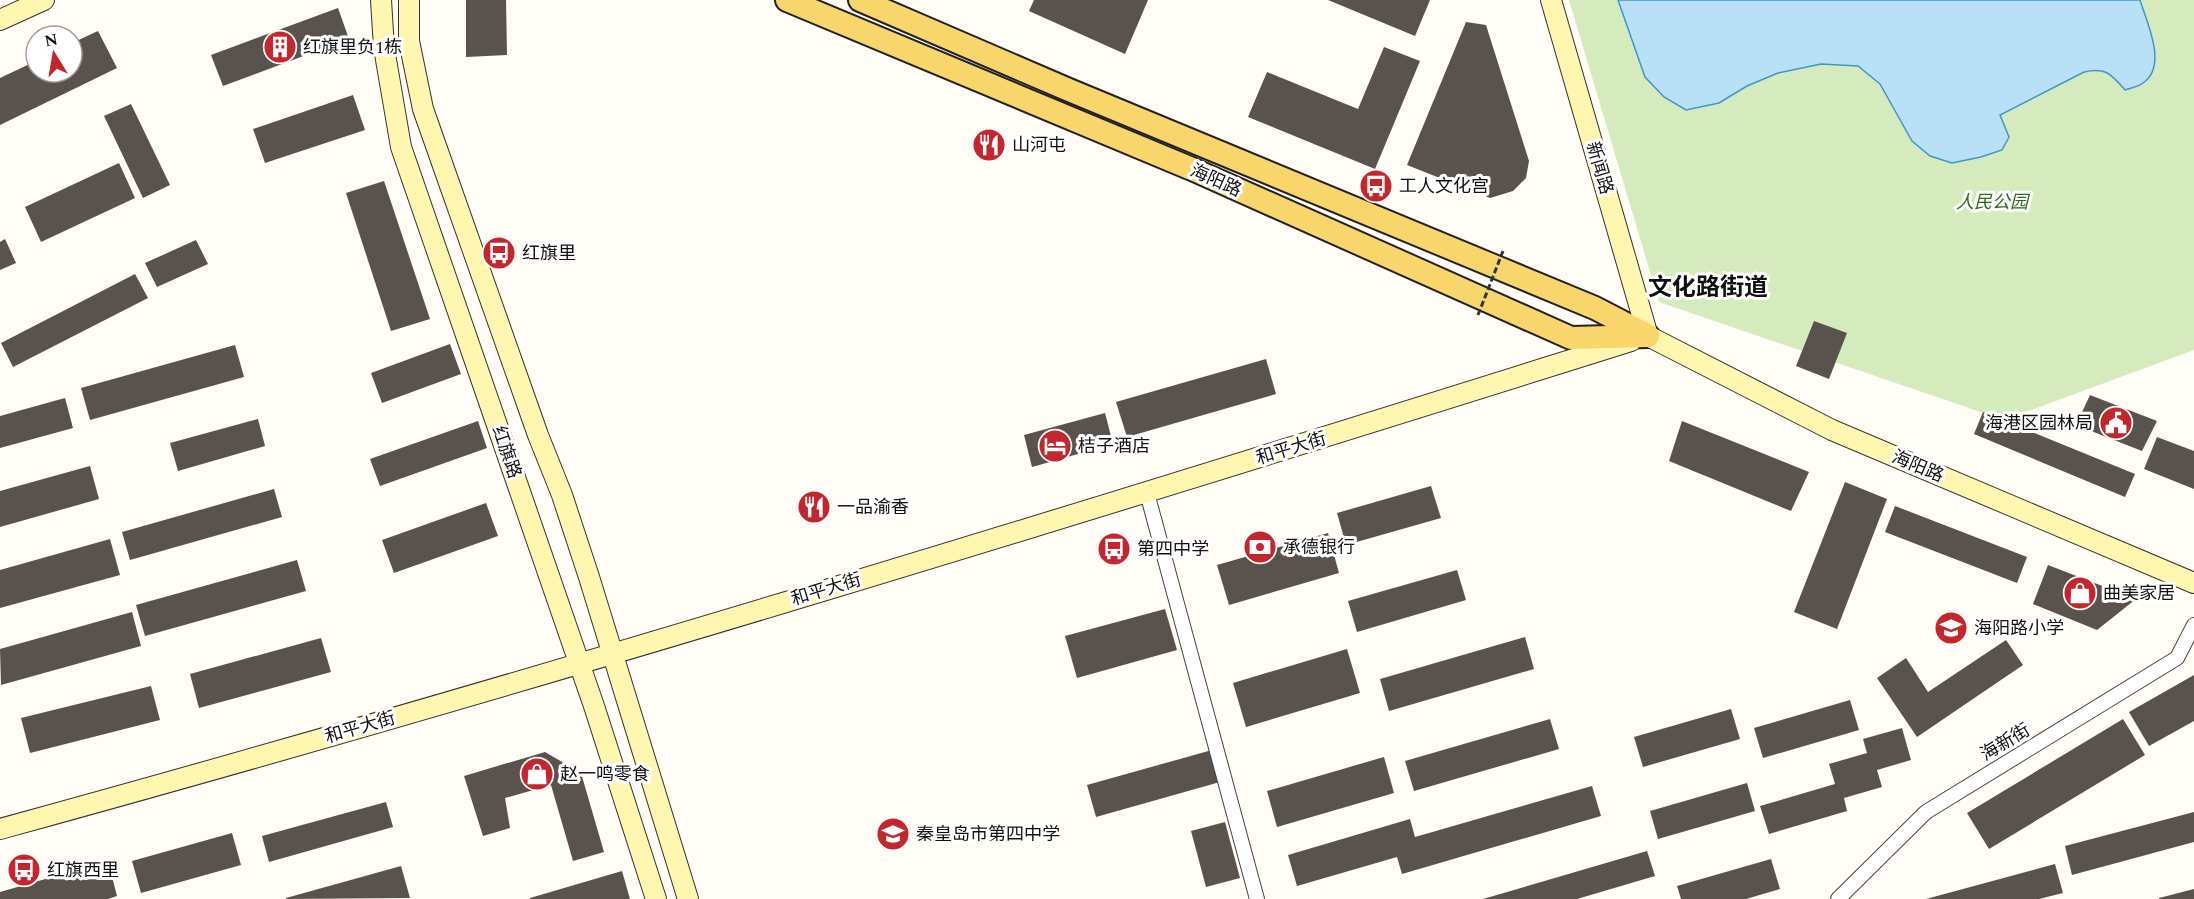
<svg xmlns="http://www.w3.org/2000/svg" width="2194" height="899" font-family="Spectral,'Noto Sans SC',serif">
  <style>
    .green { fill: #d5ebbd }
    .water { fill: #b9e0f7; stroke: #3f96cf; stroke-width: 1.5 }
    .building { fill: #5a524d }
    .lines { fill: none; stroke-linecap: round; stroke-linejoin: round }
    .street-casing { stroke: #444; stroke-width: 16 }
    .secondary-casing { stroke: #333; stroke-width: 22 }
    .primary-casing { stroke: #222; stroke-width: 26 }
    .street { stroke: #fff; stroke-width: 14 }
    .secondary { stroke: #fff6b0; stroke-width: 20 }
    .primary { stroke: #f9d66b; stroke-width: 22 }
    .path-bridge { stroke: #333; stroke-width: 3; stroke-dasharray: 6 3; stroke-linecap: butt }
    .labels { text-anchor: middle; stroke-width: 6; stroke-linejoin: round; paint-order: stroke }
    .poi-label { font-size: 18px; fill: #111; stroke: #fff; text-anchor: start }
    .street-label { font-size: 18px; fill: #111; stroke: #fff }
    .park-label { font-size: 18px; font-style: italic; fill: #2f6b1f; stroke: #fff }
    .district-label { font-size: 24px; font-weight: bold; fill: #111; stroke: #fff }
  </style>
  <rect width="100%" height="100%" fill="#fffdf5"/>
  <!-- green -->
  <path class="green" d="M1569,0H2194V350L2004,420L1659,302Z"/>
  <!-- water -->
  <path class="water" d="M1618,0H2140C2147,23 2168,66 2143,83C2138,87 2131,88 2125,90C2111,74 2106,67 2084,72L2000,115L2009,137L2002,150L1981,157L1952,163L1930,156L1912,141L1880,84L1858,66L1821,64L1778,73L1747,86L1719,103L1686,110L1664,97L1645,77Z"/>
  <!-- building -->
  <g class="building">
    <path d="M466,0H506L507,55L466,57Z"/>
    <path d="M1034,0H1148L1125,54L1029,11Z"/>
    <path d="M1328,0H1430L1415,36Z"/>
    <path d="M338,8L349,39L223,86L211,55Z"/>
    <path d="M1466,22L1486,25L1529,161L1526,178L1513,191L1490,198L1407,165Z"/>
    <path d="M98,31L117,68L0,125V78L36,61V72H72V43Z"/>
    <path d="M1384,47L1420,61L1375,169L1248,117L1267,72L1358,109Z"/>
    <path d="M353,95L365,130L265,163L253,129Z"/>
    <path d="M131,104L170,185L143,198L104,116Z"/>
    <path d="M119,163L135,198L41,242L25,207Z"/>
    <path d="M384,181L430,319L391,331L346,193Z"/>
    <path d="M5,239L16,263L0,270V242Z"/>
    <path d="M196,240L208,264L157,287L145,263Z"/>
    <path d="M135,274L148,298L13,367L1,343Z"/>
    <path d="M1814,321L1847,333L1829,379L1796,366Z"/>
    <path d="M450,344L461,374L382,403L371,373Z"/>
    <path d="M235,345L244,377L90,420L81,388Z"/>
    <path d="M1266,359L1276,394L1127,437L1116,402Z"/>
    <path d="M2090,395L2157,421L2142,451L2076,425Z"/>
    <path d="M65,398L73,428L0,448V416Z"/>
    <path d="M1983,412L2135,474L2125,497L1974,434Z"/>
    <path d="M1105,413L1113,444L1032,467L1024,435Z"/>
    <path d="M258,419L265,446L178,471L170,443Z"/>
    <path d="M478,421L487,448L380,486L370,459Z"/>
    <path d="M1682,421L1809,472L1791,511L1669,461Z"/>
    <path d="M2157,437L2194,451V489L2144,469Z"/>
    <path d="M90,466L99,499L0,527V491Z"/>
    <path d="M1845,482L1887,499L1837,629L1794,612Z"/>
    <path d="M1431,486L1441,518L1346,545L1337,513Z"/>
    <path d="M274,489L282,517L130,560L122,532Z"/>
    <path d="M486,503L498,536L394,573L382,540Z"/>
    <path d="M1895,506L2027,557L2017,583L1885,532Z"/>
    <path d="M1328,533L1339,573L1229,605L1217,565Z"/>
    <path d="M110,539L120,575L0,608V570Z"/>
    <path d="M297,560L306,591L145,636L136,605Z"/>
    <path d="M2048,565L2136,599L2097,630L2033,604Z"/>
    <path d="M1457,570L1466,600L1357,632L1348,601Z"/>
    <path d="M1165,609L1177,650L1077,678L1065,636Z"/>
    <path d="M132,612L141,646L1,685L0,649Z"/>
    <path d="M1525,637L1534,669L1389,711L1380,679Z"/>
    <path d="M321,638L331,672L199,708L190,674Z"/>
    <path d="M2006,640L2023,665L1917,737L1877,678L1906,658L1928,692Z"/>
    <path d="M1347,649L1360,693L1246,727L1233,683Z"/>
    <path d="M2194,675V721L2149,746L2129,712Z"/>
    <path d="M151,686L160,720L30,753L21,718Z"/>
    <path d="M1850,700L1859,730L1763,758L1754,728Z"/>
    <path d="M1731,709L1740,739L1643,767L1634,737Z"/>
    <path d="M1550,719L1559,749L1414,791L1405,761Z"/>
    <path d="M2123,719L2145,755L1989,849L1967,813Z"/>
    <path d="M1902,728L1911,760L1877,770L1882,787L1844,798L1847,811L1769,834L1760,806L1835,784L1829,764L1867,753L1863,739Z"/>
    <path d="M1212,750L1220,782L1096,817L1087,785Z"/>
    <path d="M545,752L581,773L604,852L573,861L551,785L505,798L510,828L483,836L464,776Z"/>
    <path d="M1384,757L1394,793L1277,827L1267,791Z"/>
    <path d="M1747,783L1755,811L1658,839L1650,811Z"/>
    <path d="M1592,786L1601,816L1402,874L1397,857L1297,886L1288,855L1410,819L1415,837Z"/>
    <path d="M386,802L393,827L269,862L262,836Z"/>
    <path d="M2194,812V842L2072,875L2065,846Z"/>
    <path d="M1225,822L1240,878L1206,887L1191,831Z"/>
    <path d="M232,833L241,865L141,893L132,861Z"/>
    <path d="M1647,851L1655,876L1577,899H1483Z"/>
    <path d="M1771,859L1780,889L1746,899H1681L1677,886Z"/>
    <path d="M108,861L117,896L108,899H0V892Z"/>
    <path d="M2055,864L2063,893L2039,899H1926Z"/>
    <path d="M401,866L410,898L286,899V898Z"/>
    <path d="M622,871L630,899H530V898Z"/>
    <path d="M2194,889V899H2159V898Z"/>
  </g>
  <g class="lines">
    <defs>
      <g id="street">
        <path d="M1147,493L1257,899"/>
        <path d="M1838,899L1926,812L2177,658L2194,625"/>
      </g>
      <g id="secondary">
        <path d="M381,0L384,48L401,147L594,706L656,899"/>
        <path d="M409,0V41L423,109L538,435L562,495L589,577L688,899"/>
        <path d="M1551,0L1648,336"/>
        <path d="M0,20L44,0"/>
        <path d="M1648,336L1832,430L2194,583"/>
        <path d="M0,829C547,679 1090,511 1631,341"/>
      </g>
      <g id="primary">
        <path d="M787,0L1192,169L1571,338L1648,336"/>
        <path d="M860,0L1069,90L1595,308L1647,335"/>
      </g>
    </defs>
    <!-- street casing -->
    <use href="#street" class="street-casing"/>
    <!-- secondary casing -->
    <use href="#secondary" class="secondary-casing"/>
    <!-- primary casing -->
    <use href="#primary" class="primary-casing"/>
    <!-- street -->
    <use href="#street" class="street"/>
    <!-- secondary -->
    <use href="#secondary" class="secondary"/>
    <!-- primary -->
    <use href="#primary" class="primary"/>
    <!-- path-bridge -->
    <path class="path-bridge" d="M1478,315L1503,251"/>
  </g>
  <!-- icons -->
  <defs>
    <symbol id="building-disc" viewBox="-11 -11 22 22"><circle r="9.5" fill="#c4262e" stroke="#fff"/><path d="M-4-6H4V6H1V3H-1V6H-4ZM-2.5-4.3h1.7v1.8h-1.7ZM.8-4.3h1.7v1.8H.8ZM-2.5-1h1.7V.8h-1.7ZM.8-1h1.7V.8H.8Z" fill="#fff"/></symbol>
    <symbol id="restaurant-disc" viewBox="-11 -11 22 22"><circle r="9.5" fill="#c4262e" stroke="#fff"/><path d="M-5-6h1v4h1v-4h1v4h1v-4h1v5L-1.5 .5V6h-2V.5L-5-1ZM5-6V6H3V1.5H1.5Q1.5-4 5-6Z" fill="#fff"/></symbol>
    <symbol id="bus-disc" viewBox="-11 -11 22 22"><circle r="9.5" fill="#c4262e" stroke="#fff"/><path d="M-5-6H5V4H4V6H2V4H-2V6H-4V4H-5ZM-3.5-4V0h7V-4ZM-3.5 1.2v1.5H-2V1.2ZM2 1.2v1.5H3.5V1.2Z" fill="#fff"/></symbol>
    <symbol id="civic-disc" viewBox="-11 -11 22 22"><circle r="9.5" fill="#c4262e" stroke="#fff"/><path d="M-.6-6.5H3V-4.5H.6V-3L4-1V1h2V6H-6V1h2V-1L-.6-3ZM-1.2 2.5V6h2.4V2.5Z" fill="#fff"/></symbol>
    <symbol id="hotel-disc" viewBox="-11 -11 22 22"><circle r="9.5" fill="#c4262e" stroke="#fff"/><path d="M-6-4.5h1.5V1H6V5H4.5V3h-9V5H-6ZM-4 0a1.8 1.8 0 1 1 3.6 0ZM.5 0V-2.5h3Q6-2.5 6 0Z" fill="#fff"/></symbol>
    <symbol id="bank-disc" viewBox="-11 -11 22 22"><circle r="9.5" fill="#c4262e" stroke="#fff"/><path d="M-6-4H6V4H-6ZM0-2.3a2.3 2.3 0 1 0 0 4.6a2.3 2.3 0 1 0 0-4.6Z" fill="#fff"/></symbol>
    <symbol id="shop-disc" viewBox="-11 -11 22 22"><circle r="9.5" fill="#c4262e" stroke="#fff"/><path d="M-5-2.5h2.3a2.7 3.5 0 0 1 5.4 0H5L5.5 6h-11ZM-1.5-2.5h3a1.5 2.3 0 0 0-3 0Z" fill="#fff"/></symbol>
    <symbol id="school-disc" viewBox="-11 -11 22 22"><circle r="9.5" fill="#c4262e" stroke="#fff"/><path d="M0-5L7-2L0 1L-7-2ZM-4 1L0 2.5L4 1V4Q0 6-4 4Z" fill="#fff"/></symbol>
  </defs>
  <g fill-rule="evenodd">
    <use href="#building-disc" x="261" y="28" width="38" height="38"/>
    <use href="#restaurant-disc" x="970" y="126" width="38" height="38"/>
    <use href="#bus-disc" x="1357" y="167" width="38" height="38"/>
    <use href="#bus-disc" x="480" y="234" width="38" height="38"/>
    <use href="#civic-disc" x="2097" y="404" width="38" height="38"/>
    <use href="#hotel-disc" x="1036" y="427" width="38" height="38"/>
    <use href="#restaurant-disc" x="795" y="488" width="38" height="38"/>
    <use href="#bank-disc" x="1241" y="528" width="38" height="38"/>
    <use href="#bus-disc" x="1095" y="530" width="38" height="38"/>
    <use href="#shop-disc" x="2061" y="574" width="38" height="38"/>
    <use href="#school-disc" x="1932" y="609" width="38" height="38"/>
    <use href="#shop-disc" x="518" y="755" width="38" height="38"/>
    <use href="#school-disc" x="874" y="815" width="38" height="38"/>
    <use href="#bus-disc" x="5" y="851" width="38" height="38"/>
  </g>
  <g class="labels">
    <!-- poi labels -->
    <g class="poi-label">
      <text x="303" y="53">红旗里负1栋</text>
      <text x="1012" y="151">山河屯</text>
      <text x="1399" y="192">工人文化宫</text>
      <text x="522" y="259">红旗里</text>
      <text x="2093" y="429" text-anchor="end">海港区园林局</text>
      <text x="1078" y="452">桔子酒店</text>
      <text x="837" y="513">一品渝香</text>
      <text x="1283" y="553">承德银行</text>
      <text x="1137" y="555">第四中学</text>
      <text x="2103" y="599">曲美家居</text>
      <text x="1974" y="634">海阳路小学</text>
      <text x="560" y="780">赵一鸣零食</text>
      <text x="916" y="840">秦皇岛市第四中学</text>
      <text x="47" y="876">红旗西里</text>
    </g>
    <!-- street labels -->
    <g class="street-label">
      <text transform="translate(1600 168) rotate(74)" y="6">新闻路</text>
      <text transform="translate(1216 180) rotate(24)" y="6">海阳路</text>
      <text transform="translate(1291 448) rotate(-17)" y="6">和平大街</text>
      <text transform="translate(507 452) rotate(71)" y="6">红旗路</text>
      <text transform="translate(1918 466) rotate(23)" y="6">海阳路</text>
      <text transform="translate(826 589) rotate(-17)" y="6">和平大街</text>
      <text transform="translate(360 727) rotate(-16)" y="6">和平大街</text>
      <text transform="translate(2005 742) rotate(-31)" y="6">海新街</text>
    </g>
    <!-- park labels -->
    <g class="park-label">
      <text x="1992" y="208">人民公园</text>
    </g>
    <!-- district labels -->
    <g class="district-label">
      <text x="1708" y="295">文化路街道</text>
    </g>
  </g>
  <!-- north arrow -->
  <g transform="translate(54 54) rotate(349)"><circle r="28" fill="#ffffff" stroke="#a0a0a0" stroke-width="1.5"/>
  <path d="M0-4.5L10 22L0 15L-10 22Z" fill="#c4262e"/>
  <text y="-9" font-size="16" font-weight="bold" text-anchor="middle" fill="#111111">N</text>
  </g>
</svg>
